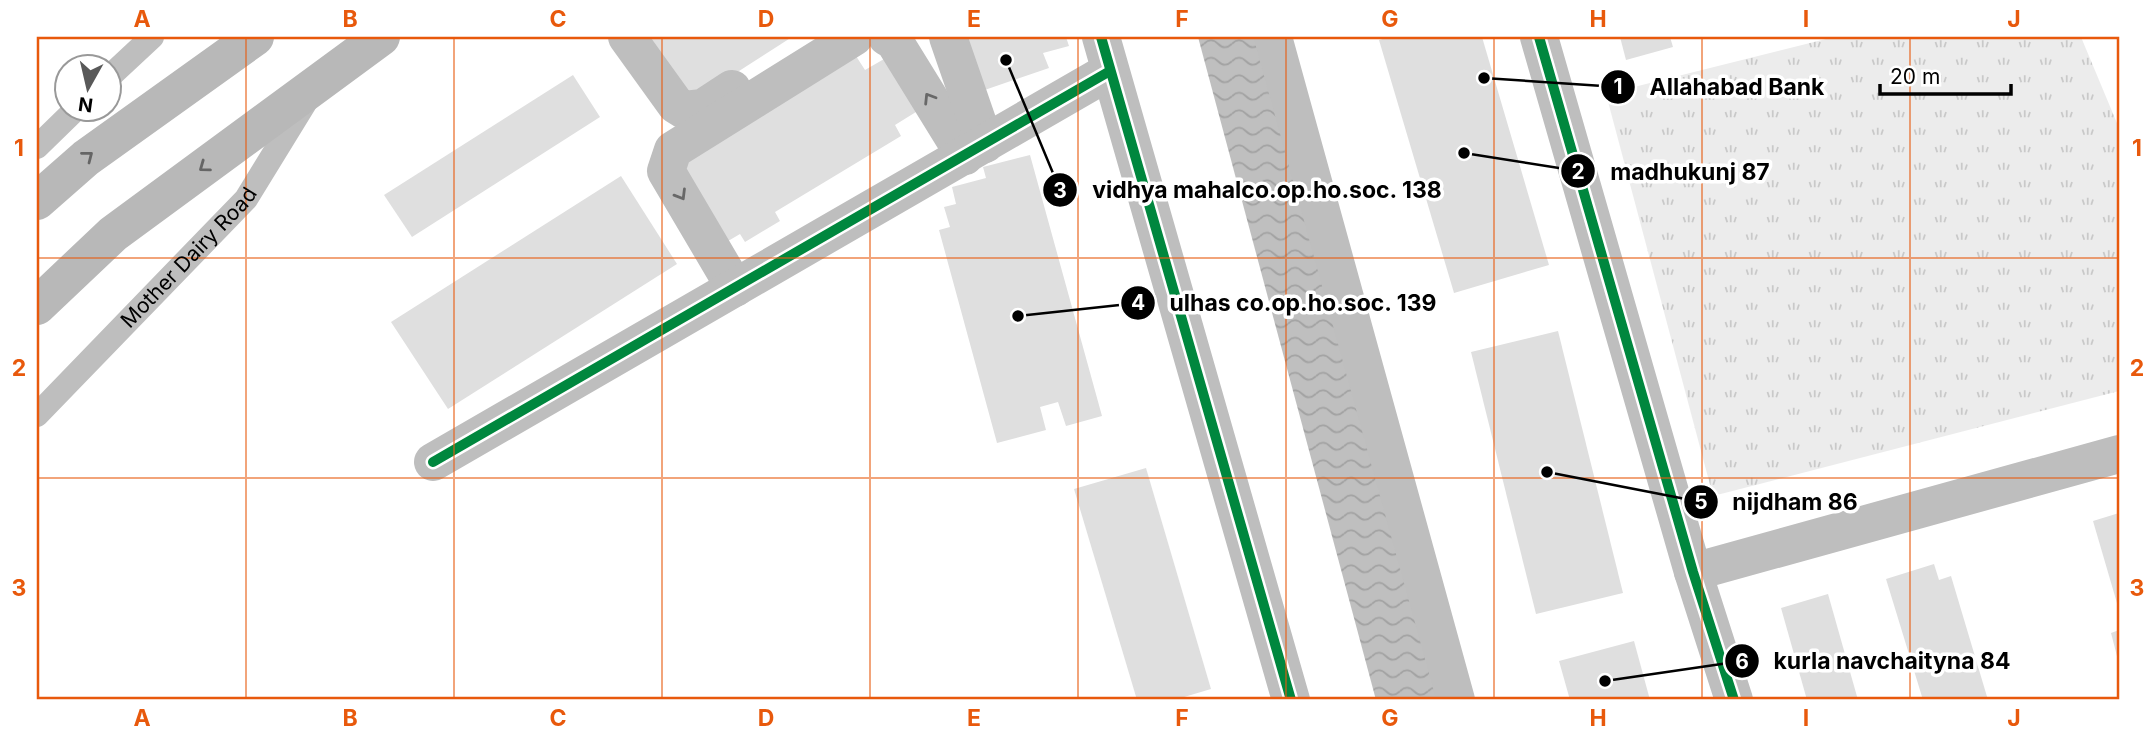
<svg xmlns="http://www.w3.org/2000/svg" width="2156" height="737" font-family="Inter,sans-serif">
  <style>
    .grass { fill: url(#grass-tufts) }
    .water { fill: url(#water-waves) }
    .building { fill: #dfdfdf }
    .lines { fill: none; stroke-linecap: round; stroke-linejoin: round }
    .lane { stroke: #bebebe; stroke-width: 24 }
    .street { stroke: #bebebe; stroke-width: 38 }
    .secondary { stroke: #b8b8b8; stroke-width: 38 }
    .cycleway-casing { stroke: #fff; stroke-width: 15 }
    .cycleway { stroke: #00873e; stroke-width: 10 }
    .oneway { stroke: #686868 }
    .oneway2 { stroke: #656565 }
    .grid { fill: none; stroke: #e8590c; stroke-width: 2; stroke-opacity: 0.55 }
    .labels { text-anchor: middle; stroke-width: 7; stroke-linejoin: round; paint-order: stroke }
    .street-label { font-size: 21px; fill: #000; stroke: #fff }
    .leader { fill: none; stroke: #000; stroke-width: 2.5 }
    .callout-dot { fill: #000; stroke: #fff; stroke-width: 2.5 }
    .mark-label { font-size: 21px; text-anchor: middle; font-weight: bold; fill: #fff }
    .callout-label { font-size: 23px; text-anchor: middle; font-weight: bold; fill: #000; stroke: #fff; stroke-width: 7; stroke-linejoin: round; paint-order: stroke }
    .neatline { fill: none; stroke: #e8590c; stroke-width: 2.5 }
    .grid-label { font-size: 23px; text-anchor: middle; font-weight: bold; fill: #e8590c }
  </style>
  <defs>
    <pattern id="grass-tufts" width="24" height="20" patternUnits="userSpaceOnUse" patternTransform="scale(1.75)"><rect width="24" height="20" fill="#ececec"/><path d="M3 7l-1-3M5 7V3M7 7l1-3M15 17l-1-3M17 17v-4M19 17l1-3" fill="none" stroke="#c9c9c9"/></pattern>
    <pattern id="water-waves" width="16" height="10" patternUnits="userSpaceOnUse" patternTransform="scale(1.75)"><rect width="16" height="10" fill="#bfbfbf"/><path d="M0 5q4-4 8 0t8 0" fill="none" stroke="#a2a2a2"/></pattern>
  </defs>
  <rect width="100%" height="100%" fill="#fff"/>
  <!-- grass -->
  <path class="grass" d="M1834,37H2081L2119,128V391L1713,496L1606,94Z"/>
  <!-- water -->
  <path class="water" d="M1198,37H1259L1438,700H1376Z"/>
  <!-- building -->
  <g class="building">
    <path d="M639,37H792L686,105Z"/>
    <path d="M959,37H1066L1069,46L1043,53L1049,68L976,93Z"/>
    <path d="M1390,37H1482L1549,265L1454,293L1379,40Z"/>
    <path d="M1620,37H1670L1673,47L1626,60Z"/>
    <path d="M891,55L924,107L895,125L901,136L775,212L780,221L745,242L740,234L723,244L676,168L856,56L865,70Z"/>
    <path d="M573,75L600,117L412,237L384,195Z"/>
    <path d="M1030,155L1102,416L1066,426L1058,402L1040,407L1046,430L997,443L939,230L950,227L944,207L956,204L952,187L986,178L983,167Z"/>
    <path d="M621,176L677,264L448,409L391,322Z"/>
    <path d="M1558,331L1623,593L1536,614L1471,352Z"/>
    <path d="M1146,468L1211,689L1174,700H1137L1074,489Z"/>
    <path d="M2119,513V610L2093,521Z"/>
    <path d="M1934,564L1939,580L1951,576L1988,700H1923L1886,579Z"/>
    <path d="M1828,594L1858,700H1807L1781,608Z"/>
    <path d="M2119,630V660H2118L2111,633Z"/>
    <path d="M1634,641L1650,700H1570L1559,661Z"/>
  </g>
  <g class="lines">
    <!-- lane -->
    <g class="lane">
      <path d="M108,78L152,37"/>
      <path d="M37,147L77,108"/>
      <path id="s1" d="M37,415L246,199L305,103"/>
    </g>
    <!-- street -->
    <g class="street">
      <path d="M627,37L676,105L684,110L703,108L732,89"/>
      <path d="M887,37L894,41L965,156"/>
      <path d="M948,37L985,144"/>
      <path d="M1101,37L1291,700"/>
      <path d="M1273,37L1456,700"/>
      <path d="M1539,37L1693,572L1734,700"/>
      <path d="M735,288L666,171L673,150L854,37"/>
      <path d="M433,462L1110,71"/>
      <path d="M1693,572L2119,454"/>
    </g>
    <!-- secondary -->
    <g class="secondary">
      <path d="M37,201L86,158L255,37"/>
      <path d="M37,306L113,234L381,37"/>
    </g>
    <defs>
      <g id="cycleway">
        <path d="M1101,37L1291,700"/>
        <path d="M1539,37L1693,572L1734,700"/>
        <path d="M433,462L1110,71"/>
      </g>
    </defs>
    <!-- cycleway casing -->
    <use href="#cycleway" class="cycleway-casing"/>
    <!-- cycleway -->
    <use href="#cycleway" class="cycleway"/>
  </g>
  <!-- one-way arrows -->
  <defs><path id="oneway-chevron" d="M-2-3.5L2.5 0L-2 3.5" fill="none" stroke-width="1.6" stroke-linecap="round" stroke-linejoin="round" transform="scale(1.75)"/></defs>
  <g class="oneway">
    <use href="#oneway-chevron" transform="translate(929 98) rotate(-122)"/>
    <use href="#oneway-chevron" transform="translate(681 195) rotate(59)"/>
  </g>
  <g class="oneway2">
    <use href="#oneway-chevron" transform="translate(88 156) rotate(-38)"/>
    <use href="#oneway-chevron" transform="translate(204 167) rotate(144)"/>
  </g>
  <!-- grid -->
  <path class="grid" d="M246,37V700M454,37V700M662,37V700M870,37V700M1078,37V700M1286,37V700M1494,37V700M1702,37V700M1910,37V700M37,258H2119M37,478H2119"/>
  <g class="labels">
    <!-- street labels -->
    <g class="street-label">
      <text dy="7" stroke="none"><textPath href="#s1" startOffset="219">Mother Dairy Road</textPath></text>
    </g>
  </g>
  <!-- callouts -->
  <path class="leader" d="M1484 78L1618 87M1464 153L1578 171M1006 60L1060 190M1018 316L1138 303M1547 472L1701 502M1605 681L1742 661"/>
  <g class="callout-dot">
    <circle cx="1484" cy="78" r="7"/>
    <circle cx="1464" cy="153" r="7"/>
    <circle cx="1006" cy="60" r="7"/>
    <circle cx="1018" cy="316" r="7"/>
    <circle cx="1547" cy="472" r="7"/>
    <circle cx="1605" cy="681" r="7"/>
    <circle cx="1618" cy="87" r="18"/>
    <circle cx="1578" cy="171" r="18"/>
    <circle cx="1060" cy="190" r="18"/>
    <circle cx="1138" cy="303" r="18"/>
    <circle cx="1701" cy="502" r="18"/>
    <circle cx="1742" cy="661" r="18"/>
  </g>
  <g class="mark-label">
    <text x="1618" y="94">1</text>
    <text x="1578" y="179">2</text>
    <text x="1060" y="198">3</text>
    <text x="1138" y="310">4</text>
    <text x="1701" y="509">5</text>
    <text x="1742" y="669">6</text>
  </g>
  <g class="callout-label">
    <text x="1737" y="95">Allahabad Bank</text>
    <text x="1690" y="180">madhukunj 87</text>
    <text x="1267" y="198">vidhya mahalco.op.ho.soc. 138</text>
    <text x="1303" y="311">ulhas co.op.ho.soc. 139</text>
    <text x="1795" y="510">nijdham 86</text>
    <text x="1892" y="669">kurla navchaityna 84</text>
  </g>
  <!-- border -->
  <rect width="2156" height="737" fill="none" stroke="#ffffff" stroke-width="77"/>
  <!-- north arrow -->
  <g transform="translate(88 88) rotate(188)"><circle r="33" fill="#ffffff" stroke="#999999" stroke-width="2"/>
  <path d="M0-5L12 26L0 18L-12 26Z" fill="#595959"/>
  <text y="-10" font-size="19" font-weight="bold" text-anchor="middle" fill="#000000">N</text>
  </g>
  <!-- scale -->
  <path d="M1880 84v10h131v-10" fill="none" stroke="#000000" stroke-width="3.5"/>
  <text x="1890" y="84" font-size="21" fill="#000000" stroke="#ffffff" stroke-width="5" paint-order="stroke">20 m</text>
  <rect x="38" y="38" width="2080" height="660" class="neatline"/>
  <g class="grid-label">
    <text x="142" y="27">A</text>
    <text x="350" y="27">B</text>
    <text x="558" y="27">C</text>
    <text x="766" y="27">D</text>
    <text x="974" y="27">E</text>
    <text x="1182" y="27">F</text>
    <text x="1390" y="27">G</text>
    <text x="1598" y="27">H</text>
    <text x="1806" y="27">I</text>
    <text x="2014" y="27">J</text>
    <text x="19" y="156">1</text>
    <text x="2137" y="156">1</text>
    <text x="19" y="376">2</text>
    <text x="2137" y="376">2</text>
    <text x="19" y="596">3</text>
    <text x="2137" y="596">3</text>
    <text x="142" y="726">A</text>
    <text x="350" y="726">B</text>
    <text x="558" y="726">C</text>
    <text x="766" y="726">D</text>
    <text x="974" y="726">E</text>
    <text x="1182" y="726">F</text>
    <text x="1390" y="726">G</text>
    <text x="1598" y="726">H</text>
    <text x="1806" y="726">I</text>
    <text x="2014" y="726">J</text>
  </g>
</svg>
